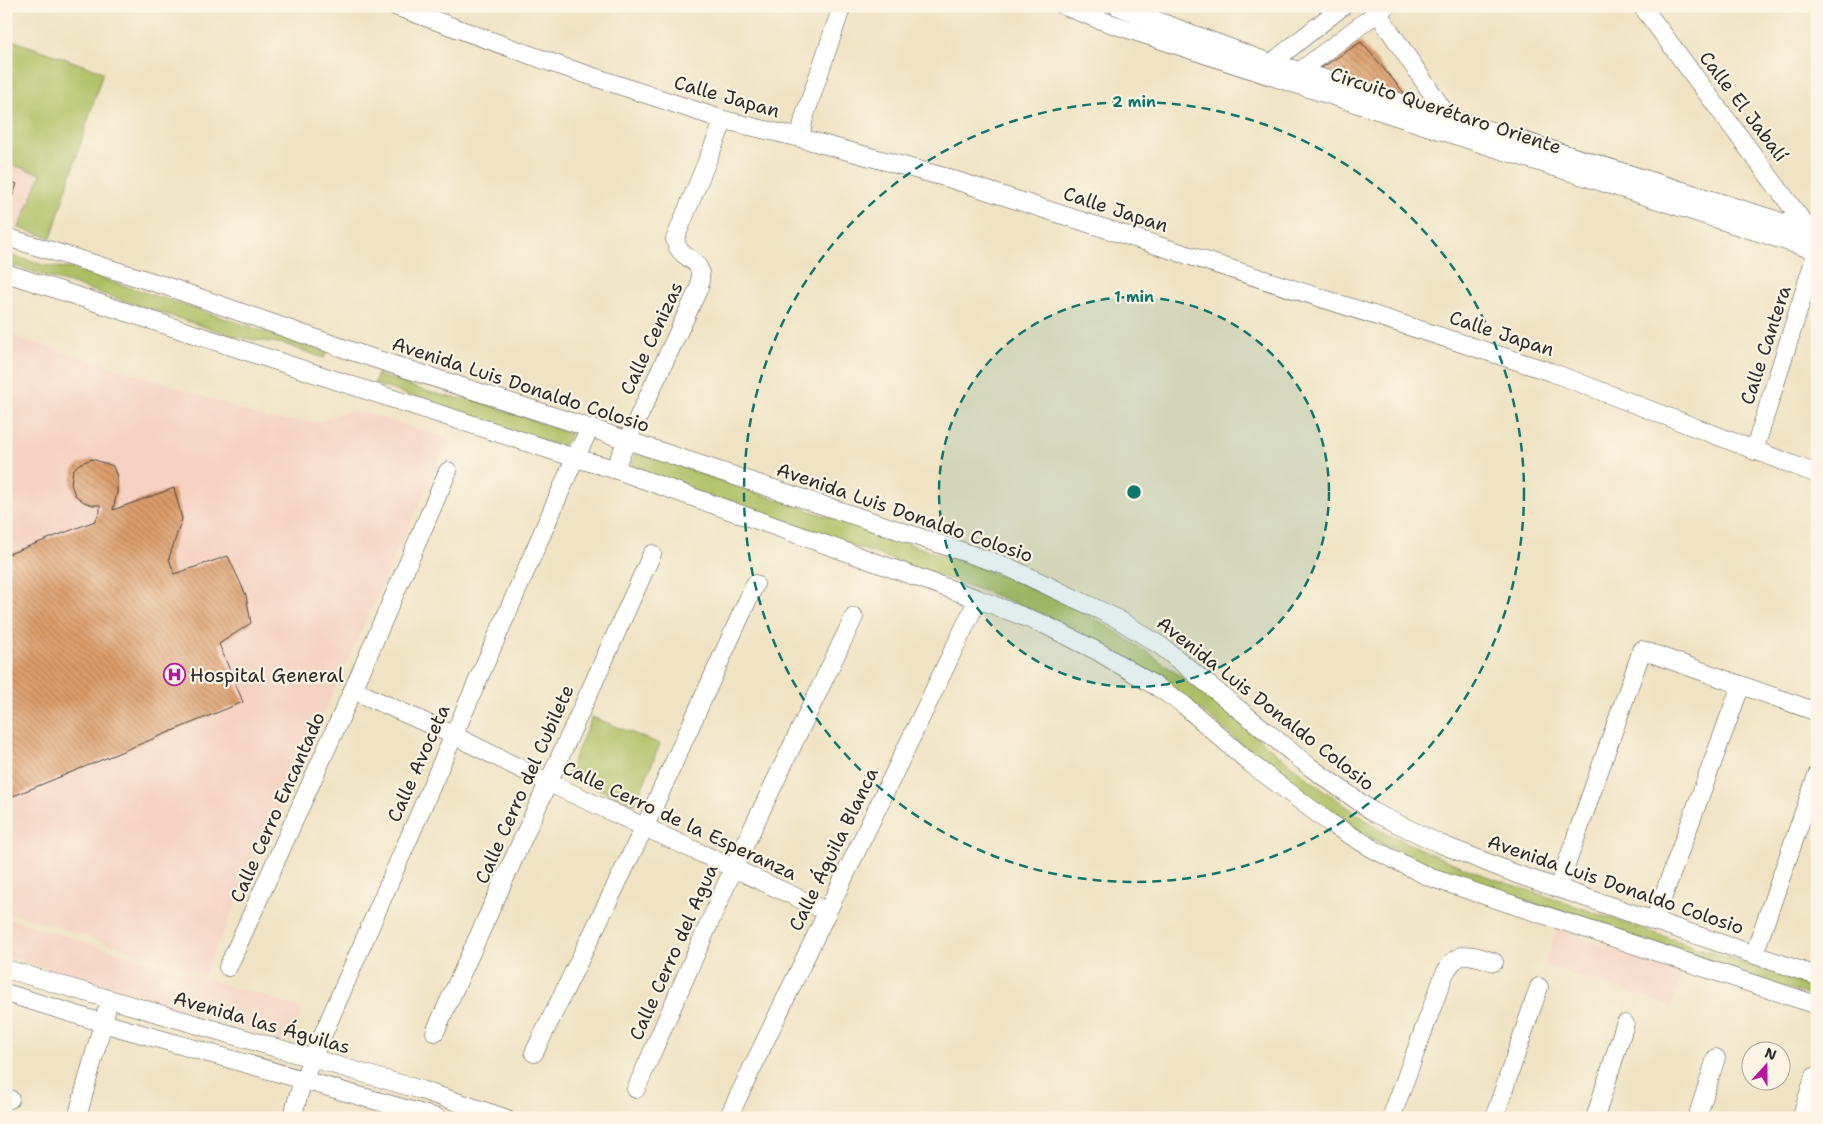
<svg xmlns="http://www.w3.org/2000/svg" width="1823" height="1124" font-family="'Shantell Sans',sans-serif">
  <style>
    .built { fill: #f5d2c2 }
    .green { fill: #adbf62; stroke: #6c7546 }
    .building { fill: url(#building-back-hatch) }
    .lines { fill: none; stroke-linecap: round; stroke-linejoin: round }
    .minor-casing { stroke: #484742; stroke-width: 19 }
    .minor { stroke: #fff; stroke-width: 18 }
    .ring { fill: none; stroke: #0f766e; stroke-width: 2.5; stroke-dasharray: 9 6 }
    .labels { text-anchor: middle; stroke-width: 4.5; stroke-linejoin: round; paint-order: stroke }
    .street-label { font-size: 19px; fill: #2b2b2b; stroke: #fcf5e5 }
    .poi-label { font-size: 19px; fill: #2b2b2b; stroke: #fcf5e5; text-anchor: start }
    .centre { fill: #0f766e; stroke: #fcf5e5; stroke-width: 2.5 }
    .ring-label { font-size: 15px; text-anchor: middle; font-weight: bold; fill: #0f766e; stroke: #fcf5e5; stroke-width: 4.5; stroke-linejoin: round; paint-order: stroke }
  </style>
  <defs>
    <pattern id="building-back-hatch" width="6" height="6" patternUnits="userSpaceOnUse" patternTransform="scale(1.25)"><rect width="6" height="6" fill="#dd9d6b"/><path d="M-1 5l2 2M0 0l6 6M5-1l2 2" fill="none" stroke="#b38058"/></pattern>
  </defs>
  <rect width="100%" height="100%" fill="#fcf5e5"/>
  <filter id="ink" filterUnits="userSpaceOnUse"><feTurbulence type="fractalNoise" baseFrequency=".02" numOctaves="2"/><feDisplacementMap in="SourceGraphic" scale="10" xChannelSelector="R" yChannelSelector="G"/><feConvolveMatrix kernelMatrix="1 2 1 2 8 2 1 2 1" color-interpolation-filters="sRGB"/></filter>
  <filter id="wash" filterUnits="userSpaceOnUse"><feTurbulence type="fractalNoise" baseFrequency=".0096" numOctaves="4" result="noise"/><feDisplacementMap in="SourceGraphic" scale="20" xChannelSelector="R" yChannelSelector="G"/><feGaussianBlur stdDeviation="1.12" result="paint"/><feColorMatrix in="noise" values="0 0 0 0 0 0 0 0 0 0 0 0 0 0 0 0 0 1.4 0 .05"/><feComposite in="paint" operator="in"/></filter>
  <g filter="url(#wash)">
    <rect width="100%" height="100%" fill="#efe3c3"/>
    <!-- built -->
    <g class="built">
      <path d="M6,163L42,174L19,228L6,223Z"/>
      <path d="M6,334L165,383L267,419L320,422L338,414L353,412L367,413L449,439L204,974L6,911Z"/>
      <path d="M6,918L302,1008L294,1044L6,956Z"/>
      <path d="M1556,929L1683,971L1671,1006L1544,965Z"/>
    </g>
    <!-- green -->
    <g class="green">
      <path d="M6,38L103,72L51,238L19,228L41,174L6,163Z"/>
      <path d="M6,254L43,265L73,269L327,352L324,358L284,344L237,337L6,263Z"/>
      <path d="M377,374C409,386 440,398 474,400L571,434L563,447L375,384Z"/>
      <path d="M636,452L980,568L1052,596L1102,623L1150,654L1186,680L1311,781L1380,830L1431,854L1480,874L1817,988V998L1462,879C1410,859 1359,835 1314,803C1271,774 1234,736 1193,704C1173,688 1150,672 1128,658C1083,630 1033,609 984,591L630,469Z"/>
      <path d="M592,717L660,744L635,805L567,775Z"/>
    </g>
    <g id="blocks">
      <!-- building -->
      <g class="building">
        <path d="M1361,42L1416,107L1312,74Z"/>
        <path d="M6,180L17,184L8,208L6,207Z"/>
        <path d="M92,459L113,466L117,477V492L113,510L174,488L182,519L169,558L174,574L228,556L246,595L251,623L219,644L243,702L6,799V555L95,521L100,512V505H93L84,502L75,495L71,484L73,470L79,464Z"/>
      </g>
    </g>
  </g>
  <g filter="url(#ink)">
    <use href="#blocks" fill-opacity="0" stroke="#484742" stroke-width="1"/>
    <g class="lines">
      <defs>
        <g id="minor">
          <path d="M395,6L558,65L724,120L800,138L948,178L1551,372L1817,474"/>
          <path d="M1064,6L1097,19L1289,82L1817,251"/>
          <path d="M1117,6L1270,63L1300,71L1817,233"/>
          <path d="M1373,6L1448,117"/>
          <path d="M1642,6L1812,234"/>
          <path d="M1265,68L1343,6"/>
          <path d="M1293,78L1300,71L1386,6"/>
          <path d="M800,138L804,118L842,6"/>
          <path d="M6,237L166,286L354,352L590,428L1006,566L1116,618L1161,646L1310,767L1375,813L1438,843L1516,874L1817,976"/>
          <path d="M6,273L575,458L614,469L978,599L1045,625L1097,651L1159,688L1184,705L1250,763L1330,823L1375,850L1429,877L1817,1005"/>
          <path d="M1754,451L1817,251"/>
          <path d="M614,469L699,288C706,252 681,266 675,239L724,120"/>
          <path d="M353,690L453,735L547,782L826,911"/>
          <path d="M1558,888L1642,650L1817,712"/>
          <path d="M1654,921L1741,685"/>
          <path d="M1754,954L1817,775"/>
          <path d="M228,967L353,690L448,471"/>
          <path d="M6,969L421,1090L505,1118"/>
          <path d="M6,993L103,1023L437,1118"/>
          <path d="M435,1032L652,554"/>
          <path d="M534,1053L645,826L755,584"/>
          <path d="M636,1089L734,867L854,617"/>
          <path d="M6,1098L10,1099"/>
          <path d="M77,1118L106,1012"/>
          <path d="M292,1118L303,1080L575,458L590,428"/>
          <path d="M728,1118L978,599"/>
          <path d="M1391,1118L1444,975C1458,948 1469,954 1494,962"/>
          <path d="M1494,1118L1539,987"/>
          <path d="M1595,1118L1625,1024"/>
          <path d="M1697,1118L1716,1058"/>
          <path d="M1801,1118L1814,1077"/>
        </g>
      </defs>
      <!-- minor casing -->
      <use href="#minor" class="minor-casing"/>
      <!-- minor -->
      <use href="#minor" class="minor"/>
    </g>
  </g>
  <!-- distance rings -->
  <circle cx="1134" cy="492" r="195" fill="#0f766e" fill-opacity=".12"/>
  <g class="ring">
    <circle cx="1134" cy="492" r="195"/>
    <circle cx="1134" cy="492" r="390"/>
  </g>
  <!-- icons -->
  <defs>
    <symbol id="hospital-ring" viewBox="-11 -11 22 22"><circle r="9.5" fill="#fcf5e5" stroke="#b5179e" stroke-width="1.5"/><path d="M-5-5h3v3.5h4V-5h3V5h-3V1.5h-4V5h-3Z" fill="#b5179e"/></symbol>
  </defs>
  <g fill-rule="evenodd">
    <use href="#hospital-ring" x="162" y="662" width="25" height="25"/>
  </g>
  <g class="labels">
    <!-- street labels -->
    <g class="street-label">
      <text transform="translate(727 96) rotate(16)" y="7">Calle Japan</text>
      <text transform="translate(1744 106) rotate(53)" y="7">Calle El Jabalí</text>
      <text transform="translate(1446 110) rotate(18)" y="7">Circuito Querétaro Oriente</text>
      <text transform="translate(1116 209) rotate(18)" y="7">Calle Japan</text>
      <text transform="translate(1502 333) rotate(18)" y="7">Calle Japan</text>
      <text transform="translate(651 338) rotate(-65)" y="7">Calle Cenizas</text>
      <text transform="translate(1765 345) rotate(-72)" y="7">Calle Cantera</text>
      <text transform="translate(521 384) rotate(18)" y="7">Avenida Luis Donaldo Colosio</text>
      <text transform="translate(905 512) rotate(19)" y="7">Avenida Luis Donaldo Colosio</text>
      <text transform="translate(1266 703) rotate(38)" y="7">Avenida Luis Donaldo Colosio</text>
      <text transform="translate(418 763) rotate(-66)" y="7">Calle Avoceta</text>
      <text transform="translate(524 784) rotate(-66)" y="7">Calle Cerro del Cubilete</text>
      <text transform="translate(277 807) rotate(-66)" y="7">Calle Cerro Encantado</text>
      <text transform="translate(680 820) rotate(25)" y="7">Calle Cerro de la Esperanza</text>
      <text transform="translate(833 849) rotate(-64)" y="7">Calle Águila Blanca</text>
      <text transform="translate(1616 884) rotate(19)" y="7">Avenida Luis Donaldo Colosio</text>
      <text transform="translate(673 952) rotate(-66)" y="7">Calle Cerro del Agua</text>
      <text transform="translate(262 1022) rotate(16)" y="7">Avenida las Águilas</text>
    </g>
    <!-- poi labels -->
    <g class="poi-label">
      <text x="190" y="682">Hospital General</text>
    </g>
  </g>
  <circle cx="1134" cy="492" r="8" class="centre"/>
  <g class="ring-label">
    <text x="1134" y="107">2 min</text>
    <text x="1134" y="302">1 min</text>
  </g>
  <!-- margin -->
  <rect width="1823" height="1124" fill="none" stroke="#fcf5e5" stroke-width="25"/>
  <!-- north arrow -->
  <g transform="translate(1766 1066) rotate(21)"><circle r="24" fill="#fcf5e5" stroke="#a8a49b"/>
  <path d="M0-4L9 19L0 12L-9 19Z" fill="#b5179e"/>
  <text y="-8" font-size="14" font-weight="bold" text-anchor="middle" fill="#2b2b2b">N</text>
  </g>
</svg>
